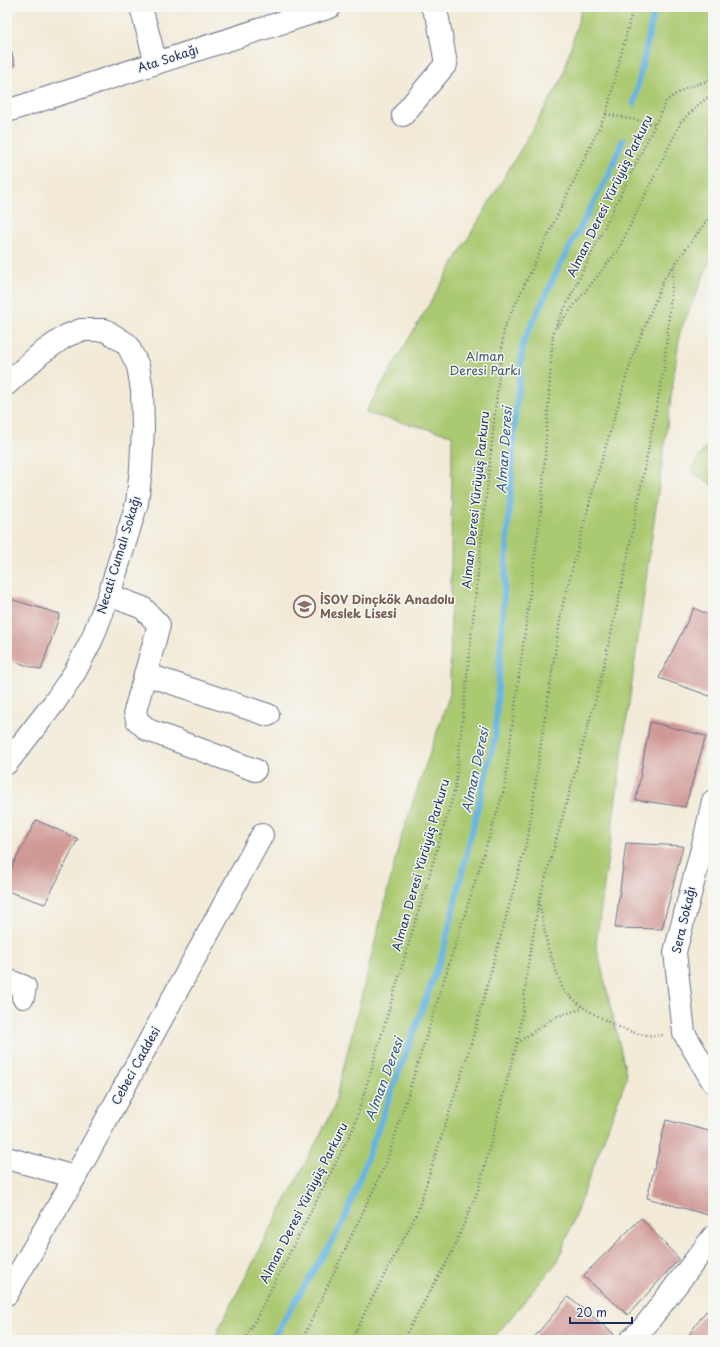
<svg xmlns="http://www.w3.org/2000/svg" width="720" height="1347" font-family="'Playpen Sans',sans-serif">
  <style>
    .green { fill: #abc971; stroke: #637c68 }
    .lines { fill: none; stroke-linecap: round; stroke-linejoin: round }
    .stream { stroke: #69b5e2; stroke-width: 6 }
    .building { fill: #d09996 }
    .minor-casing { stroke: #667088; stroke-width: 24 }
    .path { stroke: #667088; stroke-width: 2.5; stroke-dasharray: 1 3; stroke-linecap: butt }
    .minor { stroke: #fff; stroke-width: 22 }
    .labels { text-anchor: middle; stroke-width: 3; stroke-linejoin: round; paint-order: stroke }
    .street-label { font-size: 12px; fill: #1b2f5e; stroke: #f6f6f2 }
    .park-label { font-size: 12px; fill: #3f5663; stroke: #f6f6f2 }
    .education-label { font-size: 12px; font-weight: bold; fill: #785e54; stroke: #f6f6f2; text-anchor: start }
    .water-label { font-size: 13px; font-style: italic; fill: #325786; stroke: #f6f6f2 }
  </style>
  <rect width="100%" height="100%" fill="#f6f6f2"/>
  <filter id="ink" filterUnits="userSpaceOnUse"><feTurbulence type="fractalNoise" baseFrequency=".025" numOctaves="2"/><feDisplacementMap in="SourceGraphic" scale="8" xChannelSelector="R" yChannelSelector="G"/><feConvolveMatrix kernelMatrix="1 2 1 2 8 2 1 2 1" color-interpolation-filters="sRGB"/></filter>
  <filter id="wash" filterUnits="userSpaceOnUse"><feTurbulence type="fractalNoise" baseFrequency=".012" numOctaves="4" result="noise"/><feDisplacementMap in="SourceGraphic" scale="16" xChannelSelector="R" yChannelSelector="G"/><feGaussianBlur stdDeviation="0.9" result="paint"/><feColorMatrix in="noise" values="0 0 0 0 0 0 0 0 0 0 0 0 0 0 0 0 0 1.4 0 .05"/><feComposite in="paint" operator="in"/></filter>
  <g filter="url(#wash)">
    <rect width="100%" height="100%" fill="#f2ead7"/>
    <!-- green -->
    <g class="green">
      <path d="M582,7H713V254L680,332L596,944L627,1077L558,1261L492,1340H214L223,1320L333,1110L401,837L450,694L452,435L365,413L562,79Z"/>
      <path d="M713,437V486L690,470Z"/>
    </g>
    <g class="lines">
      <!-- stream -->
      <g class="stream">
        <path d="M634,104L655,7"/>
        <path d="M272,1340L344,1221L442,955L495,737L515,420L523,343L558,269L609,174L623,140"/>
      </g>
    </g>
    <g id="blocks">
      <!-- building -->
      <g class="building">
        <path d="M7,35L15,66L7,68Z"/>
        <path d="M7,598L60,614L41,670L7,659Z"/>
        <path d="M694,608L713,617V689L710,696L659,678Z"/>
        <path d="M650,722L706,736L685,807L636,800Z"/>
        <path d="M36,820L78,839L45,904L7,891V876Z"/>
        <path d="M626,843L683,846L662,929L615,928Z"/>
        <path d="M666,1120L713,1132V1195L708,1215L647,1198Z"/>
        <path d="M641,1218L679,1259L628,1315L583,1276Z"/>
        <path d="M568,1297L614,1334L609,1340H532Z"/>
        <path d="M706,1311L713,1317V1340H685Z"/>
      </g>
    </g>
  </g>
  <g filter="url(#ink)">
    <use href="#blocks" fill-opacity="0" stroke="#667088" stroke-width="1"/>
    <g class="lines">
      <defs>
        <g id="minor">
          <path d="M141,7L156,63"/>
          <path d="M7,111L330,7"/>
          <path d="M403,115L446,64L438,19L432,7"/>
          <path d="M7,384L40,354L66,336L81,330H105L127,344L138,366L142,390L143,427L141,469L137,503L109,595L92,639L75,672L54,703L7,763"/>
          <path d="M109,595L143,608L159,625L135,711L137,720L148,730L255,770"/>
          <path d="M145,674L268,715"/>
          <path d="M713,801L705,837L675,952L684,1033L713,1082"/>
          <path d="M7,980L25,987L23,997"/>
          <path d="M7,1158L75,1177"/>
          <path d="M7,1294L75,1177L262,835"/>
          <path d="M631,1340L645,1326L713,1237"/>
        </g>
      </defs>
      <!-- minor casing -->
      <use href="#minor" class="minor-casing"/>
      <!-- path -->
      <g class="path">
        <path d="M606,114L655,124"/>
        <path d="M557,327L618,250L681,122L698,105L713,93"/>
        <path d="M539,901L599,687L624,575L664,368L674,265"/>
        <path d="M517,1043L523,1010L527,970L539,901L548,948L563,990L584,1008"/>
        <path d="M245,1340L354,1127L455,789L504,328L607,111L633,7"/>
        <path d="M302,1340L387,1161L504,790L542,502L553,332L667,100L686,88L713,79"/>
        <path d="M352,1340L365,1312L417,1213L471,1044L528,837L543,730L562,608L592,493L632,358L664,279L713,212"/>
        <path d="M403,1340L452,1252L479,1188L517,1043L555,1017L584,1008C608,1022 635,1039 663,1035"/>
      </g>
      <!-- minor -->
      <use href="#minor" class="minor"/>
    </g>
  </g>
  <!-- icons -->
  <defs>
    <symbol id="school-ring" viewBox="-11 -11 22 22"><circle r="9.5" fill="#f6f6f2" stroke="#8d6e63" stroke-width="1.5"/><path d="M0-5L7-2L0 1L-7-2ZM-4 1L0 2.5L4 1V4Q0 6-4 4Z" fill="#8d6e63"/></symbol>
  </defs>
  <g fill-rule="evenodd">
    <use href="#school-ring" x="292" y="594" width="25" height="25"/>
  </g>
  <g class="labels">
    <!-- street labels -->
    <g class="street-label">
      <text transform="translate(168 59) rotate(-18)" y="4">Ata Sokağı</text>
      <text transform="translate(610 196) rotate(-64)" y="4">Alman Deresi Yürüyüş Parkuru</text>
      <text transform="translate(476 500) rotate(-84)" y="4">Alman Deresi Yürüyüş Parkuru</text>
      <text transform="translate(119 555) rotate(-73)" y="4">Necati Cumalı Sokağı</text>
      <text transform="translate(421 865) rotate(-74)" y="4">Alman Deresi Yürüyüş Parkuru</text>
      <text transform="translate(684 920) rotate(-77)" y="4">Sera Sokağı</text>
      <text transform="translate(136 1066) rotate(-61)" y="4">Cebeci Caddesi</text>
      <text transform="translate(304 1203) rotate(-63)" y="4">Alman Deresi Yürüyüş Parkuru</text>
    </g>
    <!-- park labels -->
    <g class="park-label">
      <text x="485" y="361">Alman<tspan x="485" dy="14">Deresi Parkı</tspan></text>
    </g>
    <!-- education labels -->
    <g class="education-label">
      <text x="320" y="604">İSOV Dinçkök Anadolu<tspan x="320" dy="14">Meslek Lisesi</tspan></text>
    </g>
    <!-- water labels -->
    <g class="water-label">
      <text transform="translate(504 450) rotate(-86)" y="5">Alman Deresi</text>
      <text transform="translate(475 770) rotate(-78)" y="5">Alman Deresi</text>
      <text transform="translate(384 1079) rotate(-70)" y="5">Alman Deresi</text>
    </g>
  </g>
  <!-- margin -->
  <rect width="720" height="1347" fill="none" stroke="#f6f6f2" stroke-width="24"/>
  <!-- scale -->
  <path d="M570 1317v6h62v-6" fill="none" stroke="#1b2f5e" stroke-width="2"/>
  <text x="576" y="1317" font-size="12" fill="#1b2f5e" stroke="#f6f6f2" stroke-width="3" paint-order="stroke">20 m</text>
</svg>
